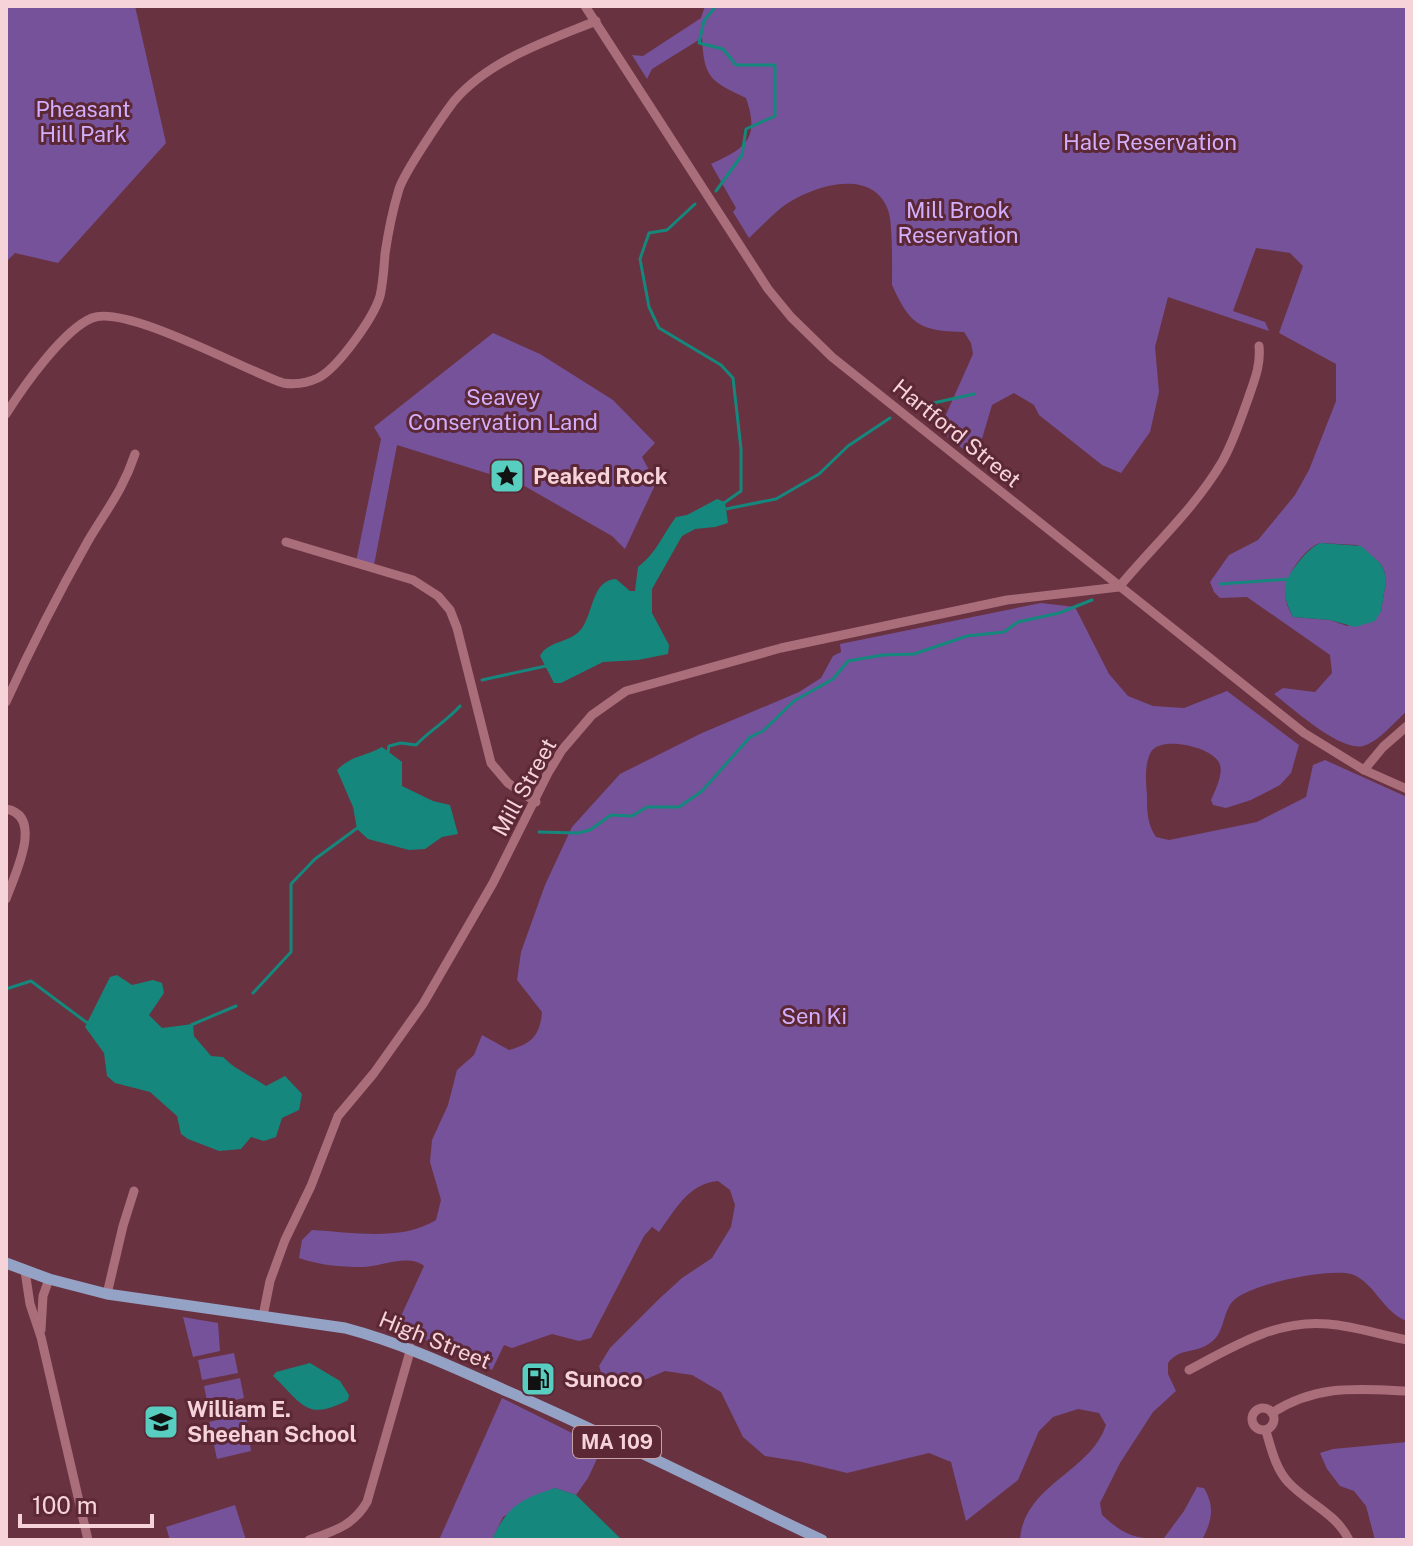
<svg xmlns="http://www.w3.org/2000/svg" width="1413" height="1546" font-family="'Public Sans',sans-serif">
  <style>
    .green { fill: #75529a; fill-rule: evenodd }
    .water { fill: #15877c }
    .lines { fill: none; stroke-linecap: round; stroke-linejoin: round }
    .stream { stroke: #15877c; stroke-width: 3 }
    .minor { stroke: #aa6e7b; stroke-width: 9 }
    .major { stroke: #94a2c6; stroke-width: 11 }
    .labels { text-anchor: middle; stroke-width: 6; stroke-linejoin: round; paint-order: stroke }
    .shield { fill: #5c2836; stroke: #c7a0a8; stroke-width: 2 }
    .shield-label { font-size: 20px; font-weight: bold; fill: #f5d3d9 }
    .park-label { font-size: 22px; fill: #d2affc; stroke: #5c2836 }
    .street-label { font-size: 22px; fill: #f5d3d9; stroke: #5c2836 }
    .poi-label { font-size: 22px; font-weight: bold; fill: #f5d3d9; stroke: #5c2836; text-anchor: start }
  </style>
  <rect width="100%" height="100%" fill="#683240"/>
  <!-- green -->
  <g class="green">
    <path d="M14,6H135L166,143L58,263L15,253L6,262V8Z"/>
    <path d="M705,6H1407V711C1394,722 1380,741 1363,746C1341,752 1292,708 1274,694L1283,688L1315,692L1332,673L1330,655L1247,597L1220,598L1214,592L1210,582L1229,555L1258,540L1295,495L1309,470L1336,401V364L1279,333L1303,266L1290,253L1256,248L1233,311L1265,322L1269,331L1168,297L1155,347L1159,392L1150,432L1121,473L1102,465L1039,415L1034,405L1014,393L992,405L976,459L939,430L973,354L971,343L964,332C918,331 910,324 892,285C892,269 893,223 888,210C872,165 808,187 781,208C770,217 760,228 749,238L733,212L736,208L711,164C746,148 760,139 746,98C711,81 704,79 702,38L652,69L647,79L632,55L643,56L701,18ZM1321,543L1357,545L1380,563L1384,570L1386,582L1381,611L1347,626L1330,620L1293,617C1287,607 1284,597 1286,586C1288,572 1308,545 1321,543Z"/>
    <path d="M493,333L540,354L613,400L655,443L642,457L656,483L625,549L612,536L521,484L397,445L374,565L356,562L381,439L374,427Z"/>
    <path d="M1041,603L1075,607L1109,674L1128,696L1153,706L1184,708L1227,691L1299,745L1291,773L1280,785L1251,800L1226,808L1213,805L1211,800C1215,791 1223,775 1220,765C1215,747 1161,735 1151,752C1144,764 1146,783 1147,795C1147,810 1147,824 1156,837L1169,840L1257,822L1306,797L1313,765L1325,760L1407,797V1321C1383,1313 1374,1281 1351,1274C1329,1268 1248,1284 1233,1301C1222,1313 1225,1333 1210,1343C1196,1354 1180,1347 1168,1363V1374L1176,1391L1153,1412L1120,1463L1100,1503L1102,1515C1123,1534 1134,1540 1164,1538L1184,1511L1197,1487L1204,1488C1215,1507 1212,1521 1202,1540H1020C1023,1485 1091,1472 1106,1425L1099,1413L1078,1409L1053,1417L1039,1431L1018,1480L966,1521L951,1462L929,1453L847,1473L802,1462L765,1456L743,1437L721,1392L692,1375L665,1371L628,1387L603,1378L599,1366L610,1348L660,1298L682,1278L712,1258L731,1227L735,1205L730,1190L718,1181C688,1184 676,1209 659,1232L652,1227L644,1236L591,1338L579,1341L552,1334L512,1348L504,1345L492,1370L396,1327L424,1266C409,1253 380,1267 362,1267C340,1267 319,1265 299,1258L302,1240L312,1230C352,1232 400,1242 436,1220L441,1200L430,1162L432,1140L448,1105L457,1070L474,1055L482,1035L509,1050C531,1044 540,1036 542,1012L517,980L521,952L545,885L572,827L620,774L702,733L799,692L821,678L833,656L841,652L840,644Z"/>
    <path d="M183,1317L218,1323L220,1351L193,1357Z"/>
    <path d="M234,1353L238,1373L202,1380L198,1360Z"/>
    <path d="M240,1378L244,1398L208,1406L204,1386Z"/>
    <path d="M502,1398L602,1448L588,1478L576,1495L555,1488L503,1517L492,1540H439Z"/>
    <path d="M246,1413L251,1451L217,1459L209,1422Z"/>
    <path d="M1407,1442V1540H1375L1366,1506L1354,1491L1340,1486L1327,1469L1320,1453L1333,1449Z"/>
    <path d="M235,1505L246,1540H170L166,1527Z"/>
  </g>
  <!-- water -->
  <g class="water">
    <path d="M717,499L725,502L728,523L715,527L695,529L682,536L652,589V613L669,645L668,654L638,660L603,662L561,683H554L540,656C548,640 572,643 582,628C594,611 592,580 616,579L630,591H635L638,567C658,551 661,537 676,517L687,515Z"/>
    <path d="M1321,543L1361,546L1380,563L1384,570L1386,582L1381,611L1375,621L1355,627L1330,620L1293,617C1288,607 1284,597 1285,586C1287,574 1310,545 1321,543Z"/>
    <path d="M382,747L402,762V786L433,801L450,805L458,834L442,837L425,849L409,850L368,839L357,829L353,807L337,770C352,755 364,757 382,747Z"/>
    <path d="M117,975L132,985L153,980L162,983L164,993L149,1015L162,1028L193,1024L194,1036L211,1056L223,1057C237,1071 250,1075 266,1086L285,1076L302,1094L299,1110L282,1118L276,1137L264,1141L251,1137L241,1149L219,1151L188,1139L181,1134L177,1116L150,1092L115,1083L107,1076L104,1053L85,1027L110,977Z"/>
    <path d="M310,1363L340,1381L349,1395L348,1400C306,1422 303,1404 273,1376L276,1372Z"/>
    <path d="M555,1488L576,1495L622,1540H492C507,1506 521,1499 555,1488Z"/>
  </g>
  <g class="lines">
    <!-- stream -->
    <g class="stream">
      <path d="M716,191L742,155L746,129L775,116V65H736L723,49L699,43L704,21L716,6"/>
      <path d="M695,204L667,230L649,233L640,259L649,307L659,328L721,365L733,378L741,449V491L724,503"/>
      <path d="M920,406L974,394"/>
      <path d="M726,509L776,499L819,474L848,446L890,418"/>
      <path d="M1220,584L1291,579"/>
      <path d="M482,680L546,666"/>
      <path d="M388,752L389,746L401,743L416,745C430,730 447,721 460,706"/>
      <path d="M539,832L578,833L590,830L611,815L632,816L647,807H679L702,791L750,737L763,731L794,701L833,679L848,661L883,655L914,654L967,636L1004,632L1018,622L1059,613L1092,600"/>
      <path d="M6,989L31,981L86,1022L90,1023"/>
      <path d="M253,993L291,952V884L315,859L360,826"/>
      <path d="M191,1025L236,1006"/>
    </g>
    <!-- minor -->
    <g class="minor">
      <path d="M585,6L768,289L791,317L832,357L1304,733L1364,770L1407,789"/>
      <path d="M6,414C23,387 63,330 92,318C126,304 246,371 283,383C295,385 307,383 318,378C338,368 374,317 380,296C383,283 384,268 385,254C388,233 393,209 399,189C405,171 442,117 454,101C489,60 547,41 596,21"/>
      <path d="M286,542L413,580L438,596L450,610L457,628L491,763L508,783L536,802"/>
      <path d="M6,702C31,647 58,594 88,541C107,509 123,490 135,454"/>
      <path d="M1364,770L1383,747L1407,726"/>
      <path d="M6,809C45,816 14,876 6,899"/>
      <path d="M25,1271L30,1304L41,1337L88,1540"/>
      <path d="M107,1294L123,1226L134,1191"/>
      <path d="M263,1316L270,1281L285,1240L311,1186L338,1116L374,1073L423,1004L493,883L548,773L562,750L592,715L626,691L781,648L1007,600L1119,587C1153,546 1195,508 1222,462C1233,443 1240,421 1248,399C1254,381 1261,366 1259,346"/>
      <path d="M41,1330L43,1296L49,1279"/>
      <path d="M1189,1370C1232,1347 1277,1319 1328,1324C1354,1326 1381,1335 1407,1340"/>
      <circle cx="1263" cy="1419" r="11"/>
      <path d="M1272,1413C1317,1384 1357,1389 1407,1391"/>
      <path d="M1266,1431C1271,1448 1276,1470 1289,1483C1309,1504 1336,1513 1349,1540"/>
      <path d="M309,1540C334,1531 353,1526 367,1502L411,1348"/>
    </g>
    <!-- major -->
    <path class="major" d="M6,1263L49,1279L107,1294L345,1328C402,1343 455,1368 509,1392C615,1438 718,1491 822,1540"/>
  </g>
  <!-- icons -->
  <defs>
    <symbol id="sight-square" viewBox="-11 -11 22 22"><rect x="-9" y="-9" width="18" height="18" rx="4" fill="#58cec0" stroke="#5c2836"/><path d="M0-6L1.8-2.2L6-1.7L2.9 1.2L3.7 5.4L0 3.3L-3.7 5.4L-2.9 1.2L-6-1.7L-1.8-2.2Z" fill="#111"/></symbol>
    <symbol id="fuel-square" viewBox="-11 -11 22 22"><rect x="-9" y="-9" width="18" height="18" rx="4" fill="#58cec0" stroke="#5c2836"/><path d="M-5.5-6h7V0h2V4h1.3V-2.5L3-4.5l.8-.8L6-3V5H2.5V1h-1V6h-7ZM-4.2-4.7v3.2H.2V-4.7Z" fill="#111"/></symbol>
    <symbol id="school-square" viewBox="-11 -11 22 22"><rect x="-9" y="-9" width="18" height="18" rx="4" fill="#58cec0" stroke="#5c2836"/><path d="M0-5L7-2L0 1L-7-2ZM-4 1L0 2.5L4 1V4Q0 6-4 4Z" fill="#111"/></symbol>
  </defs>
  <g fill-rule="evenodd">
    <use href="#sight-square" x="487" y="456" width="40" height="40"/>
    <use href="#fuel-square" x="518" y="1359" width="40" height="40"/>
    <use href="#school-square" x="141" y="1402" width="40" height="40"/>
  </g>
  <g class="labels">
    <!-- shield labels -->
    <rect class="shield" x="573" y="1426" width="88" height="32" rx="6"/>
    <g class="shield-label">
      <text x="617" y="1449">MA 109</text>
    </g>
    <!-- park labels -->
    <g class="park-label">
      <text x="83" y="117">Pheasant<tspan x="83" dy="25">Hill Park</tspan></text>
      <text x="1150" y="150">Hale Reservation</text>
      <text x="958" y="218">Mill Brook<tspan x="958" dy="25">Reservation</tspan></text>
      <text x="503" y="405">Seavey<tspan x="503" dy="25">Conservation Land</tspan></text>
      <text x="814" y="1024">Sen Ki</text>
    </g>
    <!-- street labels -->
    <g class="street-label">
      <text transform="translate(957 433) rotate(39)" y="8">Hartford Street</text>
      <text transform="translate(524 787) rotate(-61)" y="8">Mill Street</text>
      <text transform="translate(435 1340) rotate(22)" y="8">High Street</text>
    </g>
    <!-- poi labels -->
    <g class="poi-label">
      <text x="533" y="484">Peaked Rock</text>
      <text x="564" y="1387">Sunoco</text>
      <text x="187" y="1417">William E.<tspan x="187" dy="25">Sheehan School</tspan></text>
    </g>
  </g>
  <!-- border -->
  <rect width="1413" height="1546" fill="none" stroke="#f5d3d9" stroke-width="16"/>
  <!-- scale -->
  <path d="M20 1514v12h132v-12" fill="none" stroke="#f5d3d9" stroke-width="4"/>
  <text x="32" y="1514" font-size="24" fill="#f5d3d9" stroke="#5c2836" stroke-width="6" paint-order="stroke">100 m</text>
</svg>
